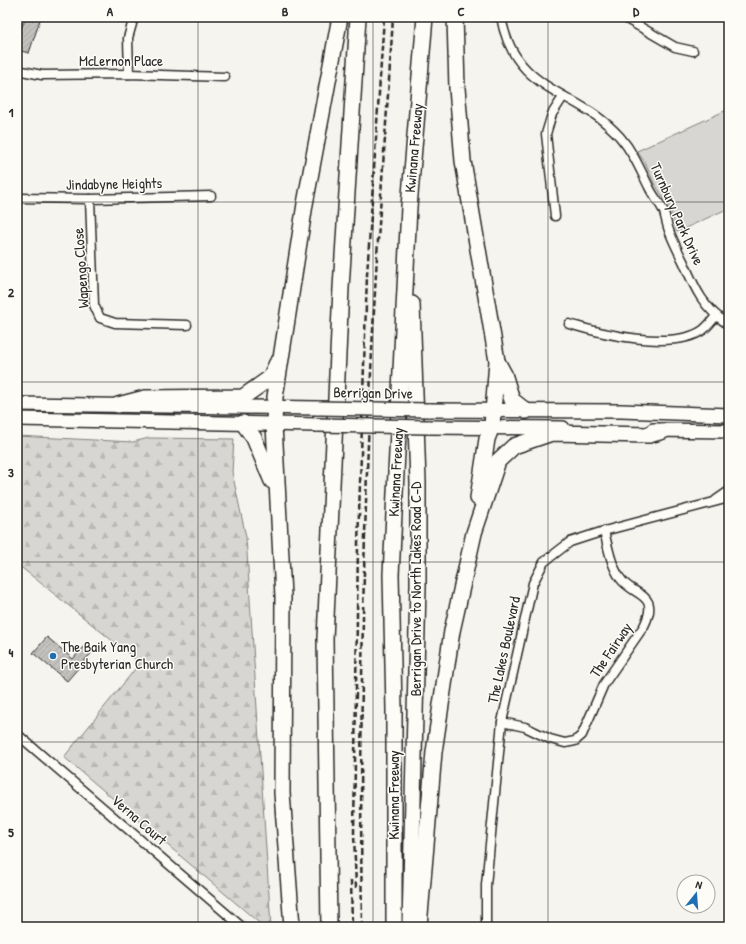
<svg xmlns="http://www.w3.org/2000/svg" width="746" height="944" font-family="'Patrick Hand',sans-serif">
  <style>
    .forest { fill: url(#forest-firs); stroke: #81807e }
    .park { fill: #d7d6d2; stroke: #81807e }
    .building { fill: url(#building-hatch); stroke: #2b2b2b }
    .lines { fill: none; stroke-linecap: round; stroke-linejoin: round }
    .street-casing { stroke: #2b2b2b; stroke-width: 11 }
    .primary-casing { stroke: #2b2b2b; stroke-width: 16 }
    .highway-casing { stroke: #2b2b2b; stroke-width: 18 }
    .street { stroke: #fdfcf7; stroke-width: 8 }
    .primary { stroke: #fdfcf7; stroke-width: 13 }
    .highway { stroke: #fdfcf7; stroke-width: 15 }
    .rail { stroke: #2b2b2b; stroke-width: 2.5; stroke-dasharray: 6 3; stroke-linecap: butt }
    .primary-bridge-casing { stroke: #2b2b2b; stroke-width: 16; stroke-linecap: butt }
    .primary-bridge { stroke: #fdfcf7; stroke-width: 13 }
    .grid { fill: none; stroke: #2b2b2b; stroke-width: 1; stroke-opacity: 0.55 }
    .poi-dot { fill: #1f6fb2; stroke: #fdfcf7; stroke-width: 1.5 }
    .labels { text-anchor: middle; stroke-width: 3; stroke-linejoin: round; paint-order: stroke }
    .street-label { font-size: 15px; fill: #2b2b2b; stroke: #fdfcf7 }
    .poi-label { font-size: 15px; fill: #2b2b2b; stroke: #fdfcf7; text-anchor: start }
    .neatline { fill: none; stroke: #2b2b2b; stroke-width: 1.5 }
    .grid-label { font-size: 13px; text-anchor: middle; font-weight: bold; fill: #2b2b2b }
  </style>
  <defs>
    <pattern id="forest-firs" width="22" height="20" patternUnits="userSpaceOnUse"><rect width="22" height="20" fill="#d7d6d2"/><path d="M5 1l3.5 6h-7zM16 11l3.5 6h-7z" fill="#b9b8b4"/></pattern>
    <pattern id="building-hatch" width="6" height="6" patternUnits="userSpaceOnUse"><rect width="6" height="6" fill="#c2c1be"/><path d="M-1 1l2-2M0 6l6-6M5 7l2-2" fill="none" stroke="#a7a6a3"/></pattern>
  </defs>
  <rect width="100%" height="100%" fill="#f5f4ef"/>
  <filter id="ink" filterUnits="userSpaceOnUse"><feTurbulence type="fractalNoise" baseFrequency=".025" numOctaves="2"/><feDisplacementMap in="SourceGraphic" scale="8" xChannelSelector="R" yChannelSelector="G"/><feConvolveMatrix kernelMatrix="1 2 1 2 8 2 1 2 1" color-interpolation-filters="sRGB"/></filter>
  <g filter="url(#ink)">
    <!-- forest -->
    <path class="forest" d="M17,436L133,442L149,438L234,439L232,472L246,537L271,927H264L64,757L140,663L17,564Z"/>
    <!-- park -->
    <path class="park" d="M729,109V208L677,232L670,208L654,183L644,161L637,151Z"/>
    <!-- building -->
    <g class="building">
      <path d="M26,17H41L29,53L17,50V38Z"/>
      <path d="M47,637L73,659L86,644L94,650L67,681L33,653Z"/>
    </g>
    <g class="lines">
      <defs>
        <g id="street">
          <path d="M501,17C515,95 577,88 620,137C633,152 640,169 649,187C653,196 660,203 664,212C666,219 667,226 670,233C674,243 679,253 684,263C695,289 704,309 729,325"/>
          <path d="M623,17L675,47L693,51"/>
          <path d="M17,70L42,75L129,74L225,77"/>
          <path d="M129,74L128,38L134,17"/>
          <path d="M17,198L90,199L211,196"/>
          <path d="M90,199L94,305L100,318L115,323L187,325"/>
          <path d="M555,216L546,134L552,114L563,97"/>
          <path d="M569,324C602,334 673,351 703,330C708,326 712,321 716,316"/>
          <path d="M716,500L729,491"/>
          <path d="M502,722L525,727L550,739L565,743L575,741L582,735L604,684L644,626C661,592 633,597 620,578C611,565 608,547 604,531"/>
          <path d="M17,734L242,927"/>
          <path d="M486,927V885L502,722L533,583L544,562L570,542L604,531L729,498"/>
        </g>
        <g id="primary">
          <path d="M17,404L319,408"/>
          <path d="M428,410L621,411L729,415"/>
          <path d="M17,419L318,425"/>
          <path d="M428,427L563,428"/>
          <path d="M653,430L729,431"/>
        </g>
        <g id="highway">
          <path d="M455,17L457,88L463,161L497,361L492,426L487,439L478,498"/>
          <path d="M498,363L504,374L512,400L526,411"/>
          <path d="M118,405L145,398L243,397L270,378L277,363"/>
          <path d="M243,423L254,438L272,481"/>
          <path d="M419,926L434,752L452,631L474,533L498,461L514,446L552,433L649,435L663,431"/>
          <path d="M292,927L282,793L283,596L274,425L275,397L305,204L340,17"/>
          <path d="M329,927L325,639L341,288L358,17"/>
          <path d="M394,927V709L391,575L409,207L425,17"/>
          <path d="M410,927L418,586V483L412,304"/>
        </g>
      </defs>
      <!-- street casing -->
      <use href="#street" class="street-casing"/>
      <!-- primary casing -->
      <use href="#primary" class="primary-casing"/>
      <!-- highway casing -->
      <use href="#highway" class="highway-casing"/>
      <!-- street -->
      <use href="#street" class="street"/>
      <!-- primary -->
      <use href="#primary" class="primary"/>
      <!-- highway -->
      <use href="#highway" class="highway"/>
      <!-- rail -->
      <g class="rail">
        <path d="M351,880L352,927"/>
        <path d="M356,888L354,833L358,544L367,275L384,17"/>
        <path d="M362,927C359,709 364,490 376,273C381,187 388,102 393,17"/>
      </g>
      <defs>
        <g id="primary-bridge">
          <path d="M319,408L428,410"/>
          <path d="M318,425L428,427"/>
        </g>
      </defs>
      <!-- primary-bridge casing -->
      <use href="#primary-bridge" class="primary-bridge-casing"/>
      <!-- primary-bridge -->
      <use href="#primary-bridge" class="primary-bridge"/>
    </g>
  </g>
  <!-- grid -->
  <path class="grid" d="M198,17V927M373,17V927M548,17V927M17,202H729M17,382H729M17,562H729M17,742H729"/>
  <!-- markers -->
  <circle class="poi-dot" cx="53" cy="656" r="4"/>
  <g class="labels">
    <!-- street labels -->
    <g class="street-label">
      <text x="121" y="66">McLernon Place</text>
      <text transform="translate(414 148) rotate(-85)" y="5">Kwinana Freeway</text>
      <text transform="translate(114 184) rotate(-1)" y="5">Jindabyne Heights</text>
      <text transform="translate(677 214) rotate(66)" y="5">Turnbury Park Drive</text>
      <text transform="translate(81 268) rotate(-94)" y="5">Wapengo Close</text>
      <text transform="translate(373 393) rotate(1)" y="5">Berrigan Drive</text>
      <text transform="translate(396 472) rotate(-87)" y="5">Kwinana Freeway</text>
      <text transform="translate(416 589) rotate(-90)" y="5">Berrigan Drive to North Lakes Road C-D</text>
      <text transform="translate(504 650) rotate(-78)" y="5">The Lakes Boulevard</text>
      <text transform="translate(611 650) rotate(-56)" y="5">The Fairway</text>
      <text transform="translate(394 795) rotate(-90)" y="5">Kwinana Freeway</text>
      <text transform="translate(139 820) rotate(41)" y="5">Verna Court</text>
    </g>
    <!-- poi labels -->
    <g class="poi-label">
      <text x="61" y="652">The Baik Yang<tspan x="61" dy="17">Presbyterian Church</tspan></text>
    </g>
  </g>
  <!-- margin -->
  <rect width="746" height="944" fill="none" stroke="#fdfcf7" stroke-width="44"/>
  <!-- north arrow -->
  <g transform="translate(696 894) rotate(17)"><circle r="19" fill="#fdfcf7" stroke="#a9a8a5"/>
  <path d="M0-3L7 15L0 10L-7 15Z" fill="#1f6fb2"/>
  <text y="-6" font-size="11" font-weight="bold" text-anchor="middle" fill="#2b2b2b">N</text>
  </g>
  <rect x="22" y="22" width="702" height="900" class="neatline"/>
  <g class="grid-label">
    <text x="110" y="16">A</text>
    <text x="285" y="16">B</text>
    <text x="461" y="16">C</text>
    <text x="636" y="16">D</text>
    <text x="11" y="117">1</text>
    <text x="11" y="297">2</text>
    <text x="11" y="477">3</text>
    <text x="11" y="657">4</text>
    <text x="11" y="837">5</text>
  </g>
</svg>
